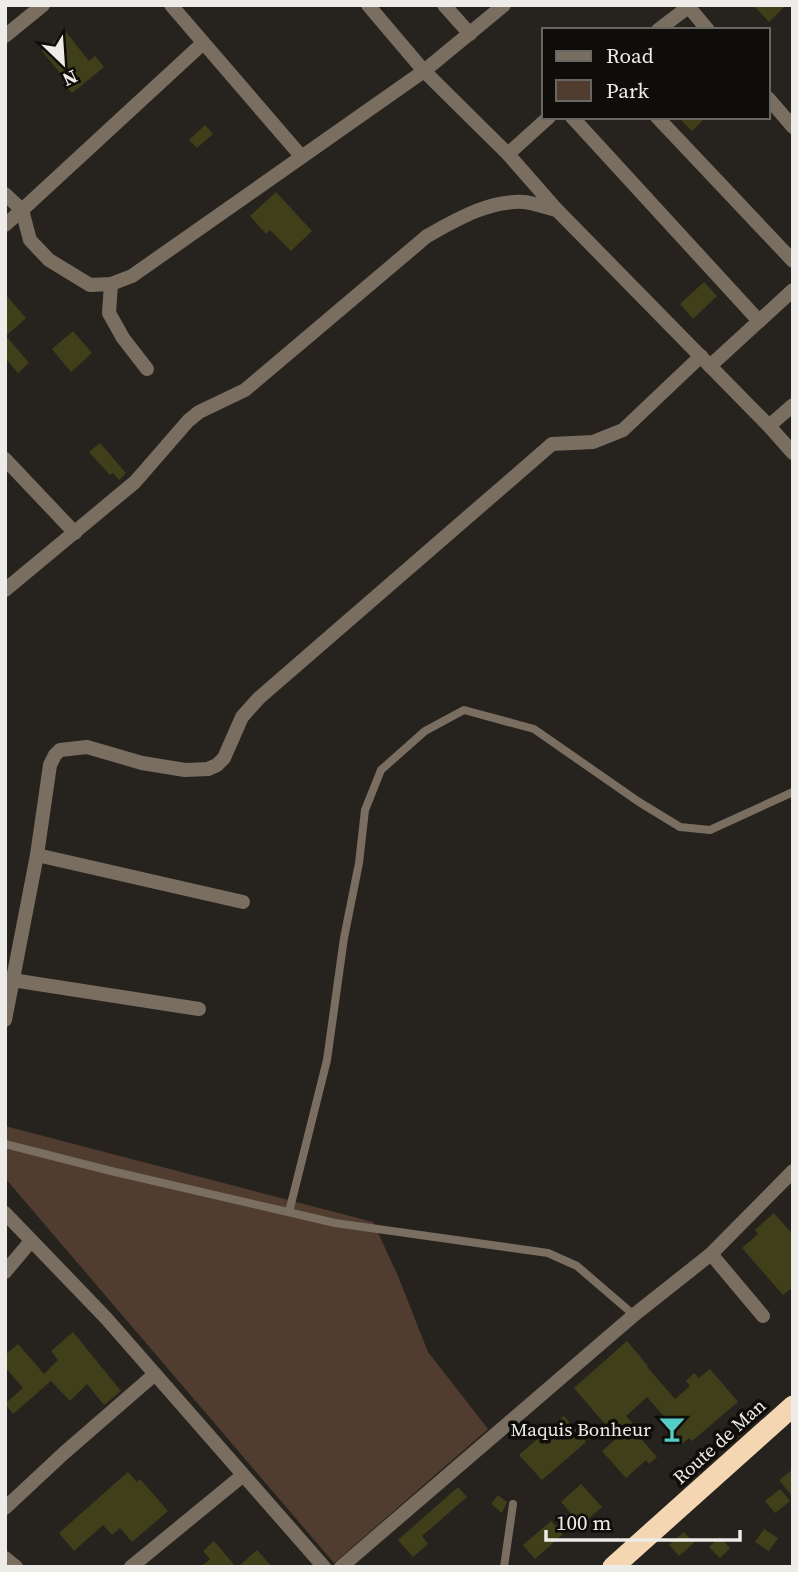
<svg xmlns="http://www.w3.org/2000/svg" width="798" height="1572" font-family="'Source Serif 4',serif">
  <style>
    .green { fill: #513c30 }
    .building { fill: #3f4019 }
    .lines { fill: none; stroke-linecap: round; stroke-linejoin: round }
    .lane { stroke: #7a6e60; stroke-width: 8 }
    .street { stroke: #7a6e60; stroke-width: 14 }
    .highway { stroke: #f5d6b3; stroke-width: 21 }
    .labels { text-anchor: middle; stroke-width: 7; stroke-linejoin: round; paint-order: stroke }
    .poi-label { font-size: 19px; fill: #edece8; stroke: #0e0d0a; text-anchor: end }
    .street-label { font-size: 19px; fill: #edece8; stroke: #0e0d0a }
  </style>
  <rect width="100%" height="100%" fill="#26231e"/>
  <!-- green -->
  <path class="green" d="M5,1126L373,1222L398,1276L428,1352L488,1429L334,1563L5,1178Z"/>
  <!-- building -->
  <g class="building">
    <path d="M753,5H786L769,22Z"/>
    <path d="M66,32L89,61L95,56L104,67L72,93L63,82L66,80L42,51Z"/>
    <path d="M678,117H706L692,131Z"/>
    <path d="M205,125L213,134L197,148L189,140Z"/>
    <path d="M276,192L312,231L291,251L270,230L266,234L250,216Z"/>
    <path d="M704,282L717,296L693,319L680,304Z"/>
    <path d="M5,294L26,318L6,336L29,363L18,373L5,358Z"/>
    <path d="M73,331L92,353L71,372L52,349Z"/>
    <path d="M100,443L126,473L119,480L113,473L110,475L89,452Z"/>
    <path d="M774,1213L793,1235V1287L783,1295L742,1248L758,1234L755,1230Z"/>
    <path d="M73,1332L121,1391L104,1405L87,1384L70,1401L51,1381L13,1414L5,1404L23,1388L5,1367V1355L18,1344L44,1374L58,1360L51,1351Z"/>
    <path d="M627,1341L648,1366L647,1367L675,1399L690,1386L686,1381L694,1373L699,1378L710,1369L738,1402L692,1441L689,1438L682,1444L671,1432L675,1429L647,1397L626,1416L638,1429L635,1432L657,1457L649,1464L646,1460L626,1478L602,1451L617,1438L574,1388Z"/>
    <path d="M564,1416L586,1442L542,1480L519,1455Z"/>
    <path d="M793,1469V1497L779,1480Z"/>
    <path d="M128,1472L137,1482L140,1479L168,1511L132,1542L120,1528L112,1535L103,1525L74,1551L59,1533Z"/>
    <path d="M581,1484L602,1507L581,1525L561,1502Z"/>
    <path d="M458,1487L467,1497L422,1536L428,1544L413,1557L398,1540Z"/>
    <path d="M780,1489L790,1501L775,1513L765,1501Z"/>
    <path d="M498,1495L507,1502L502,1513L491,1504Z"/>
    <path d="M551,1521L563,1534L535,1559L523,1545Z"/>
    <path d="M764,1529L778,1538L769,1551L755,1542Z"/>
    <path d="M684,1532L694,1543L679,1556L669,1545Z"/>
    <path d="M720,1537L730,1548L720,1558L709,1547Z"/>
    <path d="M214,1541L236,1567H201L210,1559L203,1551Z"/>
    <path d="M257,1550L272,1567H238Z"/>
  </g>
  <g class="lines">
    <!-- lane -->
    <g class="lane">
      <path d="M5,1144L111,1171L335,1223L548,1253L577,1266L634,1315"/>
      <path d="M289,1212L327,1060L344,938L359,863L365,810L381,770L425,731L464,710L534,729L639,802L680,827L710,830L793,792"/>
      <path d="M504,1567L513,1504"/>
    </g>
    <!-- street -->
    <g class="street">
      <path d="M171,5L301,156"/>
      <path d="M368,5L424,71L508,154L557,210L769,426L793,453"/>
      <path d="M444,5L470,34"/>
      <path d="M687,5L708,30"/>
      <path d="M658,30L691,5"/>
      <path d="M5,36L43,5"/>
      <path d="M768,98L793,127"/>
      <path d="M572,117L759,321"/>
      <path d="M657,117L793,261"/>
      <path d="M508,154L549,117"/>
      <path d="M5,194L22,210L202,44"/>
      <path d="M5,225L22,210L30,240L49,260L90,285L111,284L132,276L424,71L504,5"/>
      <path d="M111,284L109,313L123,338L147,369"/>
      <path d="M710,366L793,290"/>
      <path d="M769,426L793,405"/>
      <path d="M5,459L75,533"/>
      <path d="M5,590L135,482L188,421L199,412L245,390L427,236C456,220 489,200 524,202C535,203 546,208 557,210"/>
      <path d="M37,855L243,902"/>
      <path d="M12,980L199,1009"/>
      <path d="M5,1020L37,855L50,765L55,755L60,750L87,747L142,763L185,770L208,769L217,765L224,758L242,717L259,698L552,444L593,442L623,430L701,356"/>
      <path d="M5,1213L106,1318L324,1567"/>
      <path d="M711,1254L763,1316"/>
      <path d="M5,1272L31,1241"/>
      <path d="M5,1508L64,1453L155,1374"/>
      <path d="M5,1558L16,1567"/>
      <path d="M131,1567L242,1476"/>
      <path d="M341,1567L634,1315L711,1254L793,1171"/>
    </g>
    <!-- highway -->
    <path class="highway" d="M613,1567L793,1406"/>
  </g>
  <!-- icons -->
  <defs>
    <symbol id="bar-bare" viewBox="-9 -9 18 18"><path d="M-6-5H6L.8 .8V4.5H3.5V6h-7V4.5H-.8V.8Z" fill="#54cdc6" stroke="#0e0d0a" stroke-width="2.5" paint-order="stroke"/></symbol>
  </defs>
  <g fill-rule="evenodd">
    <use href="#bar-bare" x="653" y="1410" width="38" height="38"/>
  </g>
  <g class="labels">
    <!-- poi labels -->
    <g class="poi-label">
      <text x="651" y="1436">Maquis Bonheur</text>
    </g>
    <!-- street labels -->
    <g class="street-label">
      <text transform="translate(719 1441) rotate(-42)" y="7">Route de Man</text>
    </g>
  </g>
  <!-- border -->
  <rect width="798" height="1572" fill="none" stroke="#edece8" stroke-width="14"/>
  <!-- legend -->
  <rect x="542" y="28" width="228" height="91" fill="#0e0d0a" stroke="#676663" stroke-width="2"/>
  <rect x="556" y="51" width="35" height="10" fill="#7a6e60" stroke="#676663" stroke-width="2"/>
  <text x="606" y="63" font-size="21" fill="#edece8">Road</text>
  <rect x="556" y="80" width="35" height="21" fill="#513c30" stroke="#676663" stroke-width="2"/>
  <text x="606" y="98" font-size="21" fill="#edece8">Park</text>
  <!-- north arrow -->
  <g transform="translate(63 63) rotate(155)" stroke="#0e0d0a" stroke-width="5" paint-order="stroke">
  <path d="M0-5L12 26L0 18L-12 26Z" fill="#edece8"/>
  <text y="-10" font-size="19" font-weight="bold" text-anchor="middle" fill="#edece8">N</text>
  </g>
  <!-- scale -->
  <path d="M546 1530v10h194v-10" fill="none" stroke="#edece8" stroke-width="3.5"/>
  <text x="556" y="1530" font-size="21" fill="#edece8" stroke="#0e0d0a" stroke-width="5" paint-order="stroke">100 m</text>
</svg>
